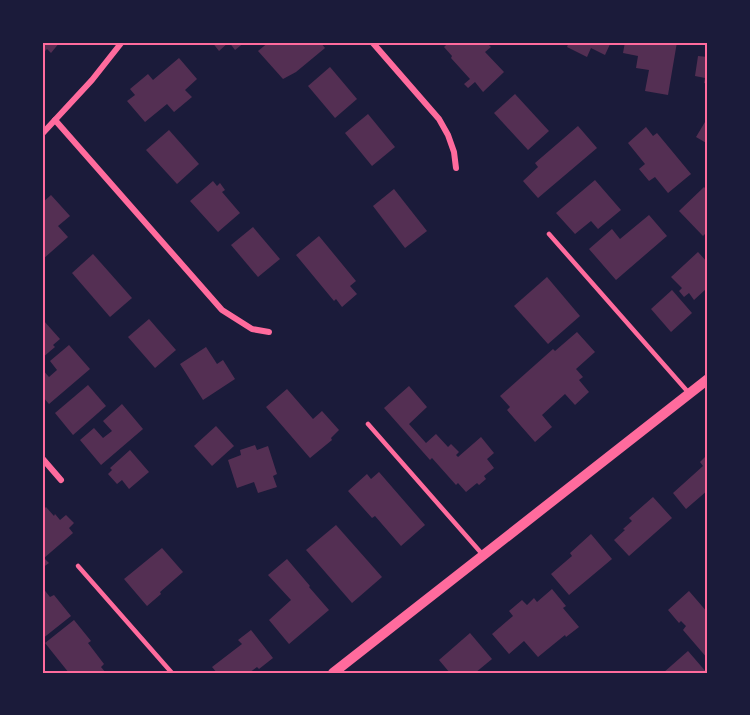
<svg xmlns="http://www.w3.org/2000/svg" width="750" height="715" font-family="Manrope,sans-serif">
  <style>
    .building { fill: #542f53 }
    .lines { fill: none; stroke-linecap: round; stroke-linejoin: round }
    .service { stroke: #ff6b9d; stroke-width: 4.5 }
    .minor { stroke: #ff6b9d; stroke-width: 6 }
    .tertiary { stroke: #ff6b9d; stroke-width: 10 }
    .neatline { fill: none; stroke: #ff6b9d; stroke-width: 2 }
  </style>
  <rect width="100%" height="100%" fill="#1b1b3a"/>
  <!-- building -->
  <g class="building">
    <path d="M42,42H60L51,53L47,49L42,54Z"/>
    <path d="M212,42H245L235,50L229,42L219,51Z"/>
    <path d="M269,42H320L325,48L296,72L283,79L258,51Z"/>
    <path d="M449,42H474L476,44L478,42H486L491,47L485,52L504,72L483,92L475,82L468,88L464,84L470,79L451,58L452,56L444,47Z"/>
    <path d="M569,42H611L605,55L591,48L587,57L567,47Z"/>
    <path d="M625,42H677L668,95L645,91L649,70L636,68L638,56L623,53Z"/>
    <path d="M698,56L708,57V84L704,83L705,78L695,76Z"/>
    <path d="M179,58L197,79L185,90L192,97L174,112L167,104L145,122L127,101L135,95L130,89L148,74L153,80Z"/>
    <path d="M330,67L357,99L335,118L308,86Z"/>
    <path d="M515,94L549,131L528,150L494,113Z"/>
    <path d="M368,114L395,147L372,166L345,133Z"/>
    <path d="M708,117V144L696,137Z"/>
    <path d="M578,126L597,148L538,198L523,181L538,167L535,163Z"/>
    <path d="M646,127L653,136L657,133L691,174L668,193L655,177L649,181L639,169L645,164L628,143Z"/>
    <path d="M169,130L199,164L177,184L146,150Z"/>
    <path d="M595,180L621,210L598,229L591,221L575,234L556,213Z"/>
    <path d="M213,181L217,186L220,183L225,190L222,192L240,213L218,232L190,201Z"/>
    <path d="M704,187L708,191V231L703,236L679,211Z"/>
    <path d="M394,189L427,231L405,248L373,206Z"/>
    <path d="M51,195L70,216L58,226L68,237L43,259L42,257V203Z"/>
    <path d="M649,215L667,236L616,280L589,249L612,229L620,239Z"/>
    <path d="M253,227L280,259L258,277L231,245Z"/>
    <path d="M319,236L356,281L350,286L357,294L342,307L336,299L334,301L296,255Z"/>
    <path d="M698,252L708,263V292L706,289L694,300L689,293L684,297L679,291L682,288L671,277Z"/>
    <path d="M93,254L132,298L110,317L72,273Z"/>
    <path d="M547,277L580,316L548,344L514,306Z"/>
    <path d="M672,290L692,313L671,332L651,309Z"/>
    <path d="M149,319L176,350L155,368L128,337Z"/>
    <path d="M44,321L60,339L53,345L55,347L42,358V323Z"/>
    <path d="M577,332L595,352L576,369L583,377L579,380L589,392L575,405L565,394L542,415L552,427L535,442L507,410L510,407L500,396L553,349L555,351Z"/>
    <path d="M69,345L90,369L49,404L42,396V369L49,377L57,370L50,361Z"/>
    <path d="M206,347L217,364L223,360L235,379L203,400L180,364Z"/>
    <path d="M88,385L106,406L73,435L55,413Z"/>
    <path d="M409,386L427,407L409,424L426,443L436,434L448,447L451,444L459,452L456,455L458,457L481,437L494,453L487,459L494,468L484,476L486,479L479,485L477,483L466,492L458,483L456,485L432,458L430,460L384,408Z"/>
    <path d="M287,389L313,419L322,411L339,430L331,438L332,440L310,458L266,407Z"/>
    <path d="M122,404L143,429L101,465L80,440L94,428L103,438L112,431L103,421Z"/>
    <path d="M216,426L234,446L212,466L194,446Z"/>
    <path d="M255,445L257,450L268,446L277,474L273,476L277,487L258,493L254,482L237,488L228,460L241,455L240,450Z"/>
    <path d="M130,450L149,472L129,489L122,480L117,484L108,474L112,470L110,468Z"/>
    <path d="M708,454V490L686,509L673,493L703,466L700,462Z"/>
    <path d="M379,472L425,525L401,546L375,516L372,518L348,491L367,474L371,479Z"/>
    <path d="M653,497L672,518L629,556L614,540L625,530L623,529L632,521L629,518Z"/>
    <path d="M46,507L54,516L55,514L60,520L66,515L74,523L69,528L73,533L44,558L49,563L42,568V511Z"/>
    <path d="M336,525L382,577L352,603L306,550Z"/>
    <path d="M591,534L612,559L569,595L551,574L572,556L570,553Z"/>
    <path d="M162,548L183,572L160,592L161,594L147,606L124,579Z"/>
    <path d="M287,559L310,586L309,587L329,610L289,644L269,620L291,600L268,575Z"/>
    <path d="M42,587L50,597L54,595L71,616L42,639Z"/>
    <path d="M552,589L566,606L563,608L579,627L566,637L565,635L538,657L524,641L509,654L492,634L513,616L509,611L522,600L527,605L534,598L537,602Z"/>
    <path d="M689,591L708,613V659L683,630L686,626L681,621L679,623L668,610Z"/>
    <path d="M74,620L91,641L88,643L104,664L101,667L106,673H69L45,643Z"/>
    <path d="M251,630L273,658L259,669L257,667L249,673H217L212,667L242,644L238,640Z"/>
    <path d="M470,633L492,659L475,673H450L439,660Z"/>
    <path d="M688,651L707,673H663Z"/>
  </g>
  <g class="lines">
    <!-- service -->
    <g class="service">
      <path d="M549,234L688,392"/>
      <path d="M368,424L483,555"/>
      <path d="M78,566L172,673"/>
    </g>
    <!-- minor -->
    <g class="minor">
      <path d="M372,42L439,119L448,135L454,152L456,168"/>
      <path d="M55,120L222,310L252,329L269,332"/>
      <path d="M42,134L92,80L122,42"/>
      <path d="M42,458L61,480"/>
    </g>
    <!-- tertiary -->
    <path class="tertiary" d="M333,673L708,379"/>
  </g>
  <!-- border -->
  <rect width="750" height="715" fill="none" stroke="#1b1b3a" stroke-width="87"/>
  <rect x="44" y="44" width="662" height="628" class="neatline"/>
</svg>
